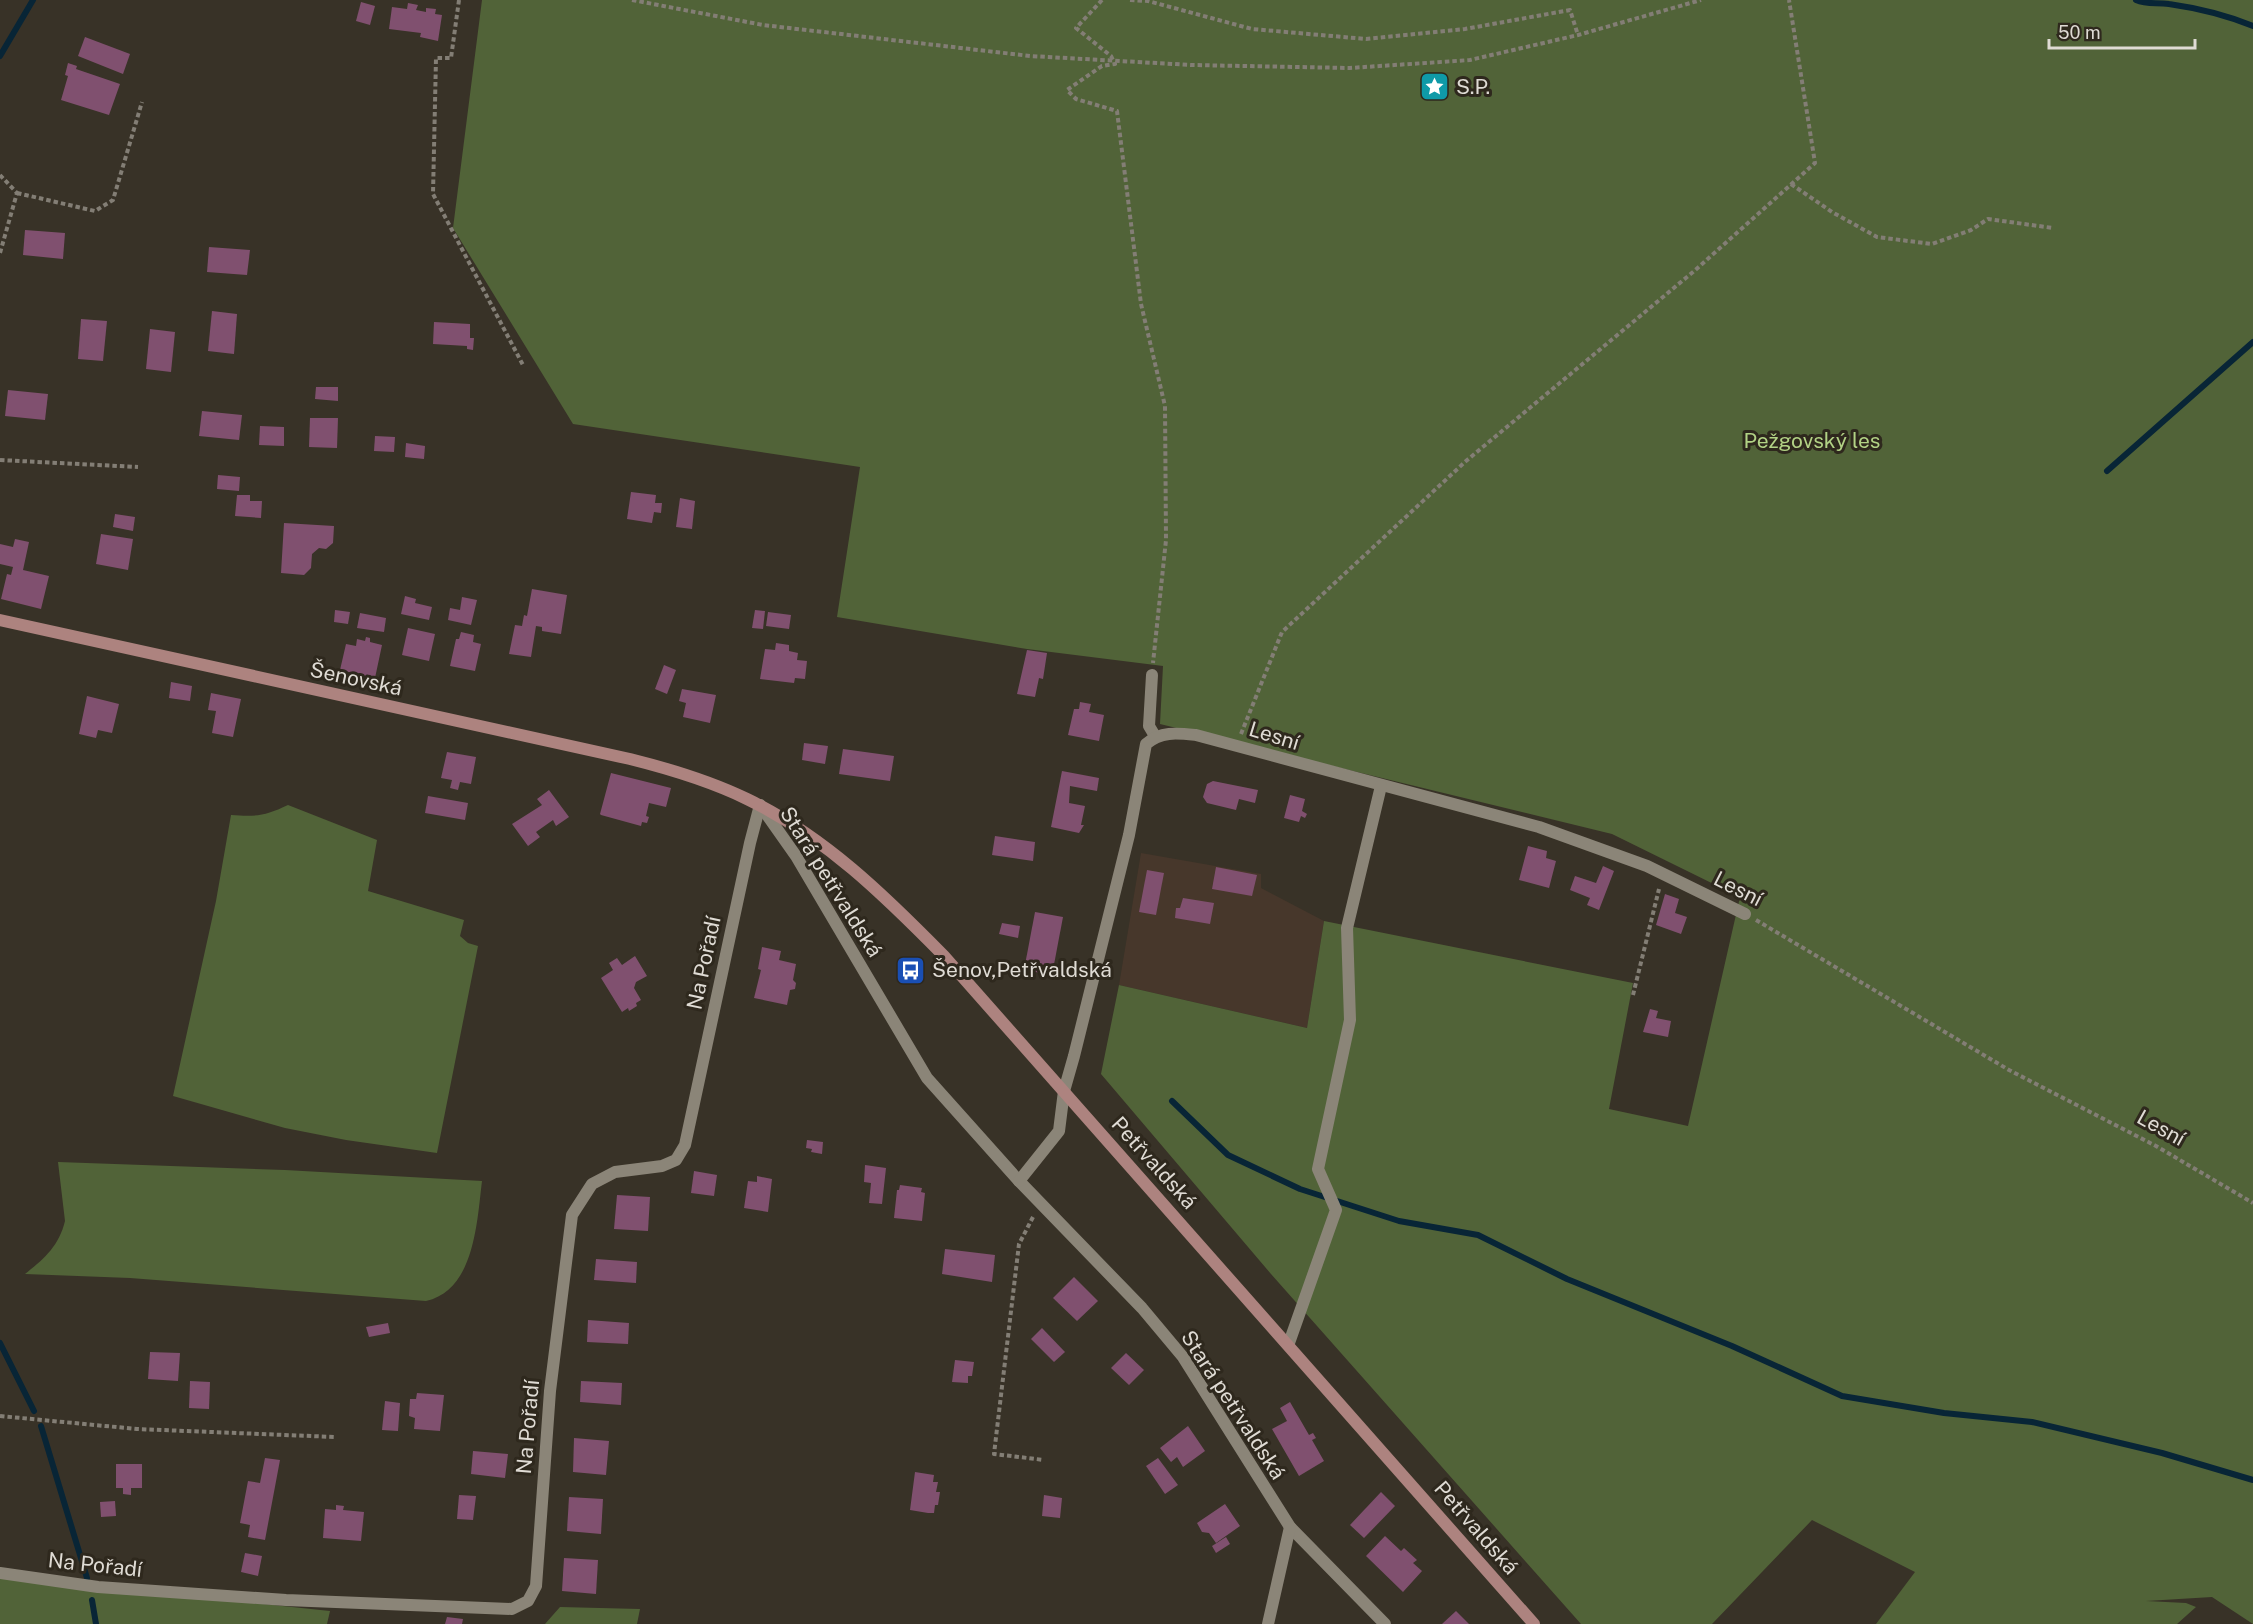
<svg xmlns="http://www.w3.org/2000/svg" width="2253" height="1624" font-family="'Public Sans',sans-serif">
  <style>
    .industrial { fill: #47372b }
    .green { fill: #516338 }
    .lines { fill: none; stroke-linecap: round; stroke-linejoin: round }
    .stream { stroke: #082536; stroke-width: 6 }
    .building { fill: #80506f }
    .path { stroke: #837e75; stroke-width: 4; stroke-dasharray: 4.5 3; stroke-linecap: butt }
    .street { stroke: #8b8578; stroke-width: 12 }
    .secondary { stroke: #ad837f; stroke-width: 12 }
    .labels { text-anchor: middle; stroke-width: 6; stroke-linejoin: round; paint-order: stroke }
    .poi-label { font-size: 21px; fill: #dfdbd4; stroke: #2e281d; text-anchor: start }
    .park-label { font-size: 21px; fill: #b2d285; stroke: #2e281d }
    .street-label { font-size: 21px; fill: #dfdbd4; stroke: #2e281d }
  </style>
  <rect width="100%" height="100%" fill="#383227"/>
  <!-- industrial -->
  <path class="industrial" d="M1141,853L1261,874V888L1324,921L1307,1028L1119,985Z"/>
  <!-- green -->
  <g class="green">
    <path d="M482,0H2253V1624L2212,1597L2146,1601L2186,1603L2196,1607L2177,1624H1876L1915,1572L1812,1520L1712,1624H1581L1271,1274L1101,1074L1119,985L1307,1028L1324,921L1633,983L1609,1109L1688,1126L1740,897L1612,834L1160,724L1163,666L1027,649L837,617L860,467L573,424L453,228Z"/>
    <path d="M288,805L377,840L368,891L464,920L460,936L468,943L478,946L437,1153L346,1140L285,1128L173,1096L216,901L231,815C255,817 265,816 288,805Z"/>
    <path d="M58,1162L285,1170L482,1181C477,1221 475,1290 426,1301L130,1278L25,1274C44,1259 59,1246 65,1221Z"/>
    <path d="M0,1576L330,1611L327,1624H0Z"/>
    <path d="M560,1607L640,1609L637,1624H545Z"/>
  </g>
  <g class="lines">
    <!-- stream -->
    <g class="stream">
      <path d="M2136,0C2147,5 2157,2 2169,4C2197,8 2226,15 2253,26"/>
      <path d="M0,56L33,0"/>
      <path d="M2107,471L2253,342"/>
      <path d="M1172,1101L1228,1155L1300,1189L1399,1221L1478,1235L1567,1279L1732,1346L1842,1396L1944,1413L2032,1422L2162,1453L2253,1480"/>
      <path d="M0,1343L34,1411"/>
      <path d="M41,1426L87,1578"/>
      <path d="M92,1600L96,1624"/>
    </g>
  </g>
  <!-- building -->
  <g class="building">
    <path d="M361,2L375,6L370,25L356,21Z"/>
    <path d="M408,3L418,5L416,10L426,12V8L436,9L435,14L442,15L438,41L420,37L421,33L389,29L392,7L407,9Z"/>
    <path d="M85,37L130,54L123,74L78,56Z"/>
    <path d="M68,63L77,66L76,69L120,84L109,115L61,100L68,76L65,75Z"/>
    <path d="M25,230L65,233L63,259L23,255Z"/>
    <path d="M209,247L250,250L247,275L207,272Z"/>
    <path d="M212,311L237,314L234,354L208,351Z"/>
    <path d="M81,319L107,321L103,361L78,359Z"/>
    <path d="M434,322L470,324V338H474L473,350L467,349V346L433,344Z"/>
    <path d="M150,329L175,332L171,372L146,369Z"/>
    <path d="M316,387H338V401L315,399Z"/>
    <path d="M8,390L48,394L45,420L5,416Z"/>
    <path d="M202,411L242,415L239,440L199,436Z"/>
    <path d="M310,418H338L337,448L309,447Z"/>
    <path d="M260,426L284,427V446L259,445Z"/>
    <path d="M375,436L395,437L394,452L374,451Z"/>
    <path d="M406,443L425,446L424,459L405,457Z"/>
    <path d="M218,475L240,477L239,491L217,489Z"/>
    <path d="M631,492L656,495L655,503H662L661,513L654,512L652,523L627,519Z"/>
    <path d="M237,495H250V501H262L261,518L235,516Z"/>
    <path d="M680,498L695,501L692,529L676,527Z"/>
    <path d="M115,514L135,517L133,531L113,527Z"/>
    <path d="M284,523L334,526L333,543L326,549L319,548L312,554L311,568L304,575L281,573Z"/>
    <path d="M101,534L133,539L128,570L96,564Z"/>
    <path d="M15,539L29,542L23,570L49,576L41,609L1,599L7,574L11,575L13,567L0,564V544L13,547Z"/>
    <path d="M532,589L567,595L561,634L542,631V627L536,626L531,657L509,654L515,625L522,626L524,615L527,616Z"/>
    <path d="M405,596L416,599L415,603L432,607L429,620L401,614Z"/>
    <path d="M462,597L477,600L471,625L448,620L450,608L460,610Z"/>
    <path d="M335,610L350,612L348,624L334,622Z"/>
    <path d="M755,610L765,611L763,629L752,628Z"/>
    <path d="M768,612L791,615L789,629L766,626Z"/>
    <path d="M360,613L386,618L384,632L357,628Z"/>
    <path d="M408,628L435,634L429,661L402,655Z"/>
    <path d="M461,632L474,635L473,642L481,644L475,671L450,666L456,639H459Z"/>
    <path d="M366,637L370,638V642L382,645L375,678L340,670L346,644L356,646L357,639L365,641Z"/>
    <path d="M776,643L789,645V651L798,653L797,660L807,661L805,679L795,678L794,683L760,679L765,649L775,650Z"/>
    <path d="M1027,650L1047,653L1043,679L1039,678L1035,697L1017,694Z"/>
    <path d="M664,665L676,670L667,694L655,689Z"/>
    <path d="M171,682L192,686L190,701L169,698Z"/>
    <path d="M682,689L716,695L710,723L683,717L686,703L679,701Z"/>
    <path d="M211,693L241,699L233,737L212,733L216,711L208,710Z"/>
    <path d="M87,696L119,704L112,733L98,730L96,738L79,734Z"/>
    <path d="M1080,702L1091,704L1089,712L1104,715L1099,741L1068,735L1074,709H1079Z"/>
    <path d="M804,743L828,746L825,764L802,760Z"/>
    <path d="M843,749L894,756L890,781L839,774Z"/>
    <path d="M447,752L476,757L471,784L460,782L458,790L450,788L452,780L441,778Z"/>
    <path d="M1062,771L1099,778L1097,791L1070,786L1069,803L1085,806L1081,825H1084L1079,833L1051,827Z"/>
    <path d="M611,773L671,788L666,807L649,803L646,816L649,817L647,823L642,822L641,826L601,815L600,814Z"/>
    <path d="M1213,781L1258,790L1255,803L1239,799L1236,810L1207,803L1203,797L1207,784Z"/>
    <path d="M549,790L569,817L556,826L553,820L536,832L540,837L528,846L512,824L542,805L537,799Z"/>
    <path d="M1290,795L1305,799L1302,811L1307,814L1305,818L1301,816L1299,822L1284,818Z"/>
    <path d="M428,796L468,803L465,820L425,813Z"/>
    <path d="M995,836L1035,842L1033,861L992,855Z"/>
    <path d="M1528,846L1547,851L1546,858L1556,861L1549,888L1519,880Z"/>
    <path d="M1603,866L1614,871L1599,910L1587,905L1590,898L1570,890L1575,876L1596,883Z"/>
    <path d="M1216,867L1257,875L1252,896L1212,889Z"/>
    <path d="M1147,870L1164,873L1156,915L1139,912Z"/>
    <path d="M1665,894L1679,899L1675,913L1687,917L1681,934L1656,925Z"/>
    <path d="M1183,898L1214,903L1210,924L1175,918L1176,908H1180Z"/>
    <path d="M1035,912L1063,917L1052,975L1024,970Z"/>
    <path d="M1002,923L1020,926L1018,938L999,934Z"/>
    <path d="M762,947L781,951L779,960L796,964L793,980L796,983L795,989L790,990L787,1005L754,998L761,970L758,969Z"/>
    <path d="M635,956L647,976L636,982L634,988L641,1000L636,1003L637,1006L629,1011L628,1008L622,1012L601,978L613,970L609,963L617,958L622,965Z"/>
    <path d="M1650,1009L1658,1011L1656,1018L1671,1021L1668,1037L1643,1032Z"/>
    <path d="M807,1140L823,1142L822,1154L811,1152L812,1149L806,1148Z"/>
    <path d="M865,1165L886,1168L882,1204L869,1203L871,1183L864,1182Z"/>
    <path d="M694,1171L717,1175L714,1196L691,1193Z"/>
    <path d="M757,1176L772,1179L768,1212L744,1208L748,1181L757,1182Z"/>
    <path d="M900,1185L922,1188L921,1192L925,1193L922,1221L894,1218L897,1190H899Z"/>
    <path d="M617,1195L650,1197L648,1231L614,1229Z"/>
    <path d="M945,1249L995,1255L992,1282L942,1274Z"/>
    <path d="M596,1259L637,1262L636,1283L594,1280Z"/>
    <path d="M1074,1277L1098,1301L1077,1321L1053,1298Z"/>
    <path d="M588,1320L629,1323L628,1344L587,1342Z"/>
    <path d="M388,1323L390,1333L369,1337L366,1327Z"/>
    <path d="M1042,1328L1065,1352L1054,1362L1031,1339Z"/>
    <path d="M150,1352L180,1353L178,1381L148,1379Z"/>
    <path d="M1126,1353L1144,1370L1129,1385L1111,1368Z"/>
    <path d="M955,1360L974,1362L972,1376H968V1383L952,1382Z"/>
    <path d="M190,1381L210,1382L209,1409L189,1408Z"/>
    <path d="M581,1381L622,1383L621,1405L580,1402Z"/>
    <path d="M417,1393L444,1395L440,1431L414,1429L415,1418L409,1416L410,1399H416Z"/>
    <path d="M385,1401L400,1403L398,1431L382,1430Z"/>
    <path d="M1290,1402L1309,1435L1313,1433L1316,1438L1312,1440L1324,1461L1299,1476L1272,1429L1287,1421L1280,1408Z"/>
    <path d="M1188,1426L1205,1451L1183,1467L1177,1457L1171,1462L1160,1448Z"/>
    <path d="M574,1438L609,1441L606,1475L573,1472Z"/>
    <path d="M473,1451L508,1454L505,1478L471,1474Z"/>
    <path d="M265,1458L280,1460L265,1540L248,1537L250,1525L240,1523L248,1481L260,1483Z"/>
    <path d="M1158,1458L1178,1485L1165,1494L1146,1466Z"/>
    <path d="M116,1464H142V1488H131V1495L123,1494V1488H116Z"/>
    <path d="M915,1472L934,1475L933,1482H938L936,1492H940L938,1505H935L934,1513H928L910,1510Z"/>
    <path d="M1381,1492L1395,1506L1364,1538L1350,1525Z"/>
    <path d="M459,1495L476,1496L473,1520L457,1519Z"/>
    <path d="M1044,1495L1062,1498L1060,1518L1042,1516Z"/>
    <path d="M569,1497L603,1499L601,1534L567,1531Z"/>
    <path d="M115,1501L116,1516L101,1517L100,1502Z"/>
    <path d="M1225,1504L1240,1526L1216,1543L1209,1533L1202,1532L1197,1523Z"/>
    <path d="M336,1505L344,1506L343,1510L364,1512L361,1541L323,1538L325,1509L336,1510Z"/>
    <path d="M1385,1536L1401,1551L1404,1548L1417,1560L1413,1563L1422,1571L1403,1592L1366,1556Z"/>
    <path d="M1226,1537L1230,1544L1216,1553L1212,1546Z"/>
    <path d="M245,1553L262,1556L258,1576L241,1572Z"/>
    <path d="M564,1558L598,1560L596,1594L562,1591Z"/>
    <path d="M1456,1611L1469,1624H1442Z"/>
    <path d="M447,1617L463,1619L462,1624H445Z"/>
  </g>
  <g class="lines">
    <!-- path -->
    <g class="path">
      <path d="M459,0L451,58H436L433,194L524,367"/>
      <path d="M632,0L763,25L1030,56L1191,65L1350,68L1470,60L1578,35L1701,0"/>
      <path d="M1102,0L1076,28L1111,56L1115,64L1102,66L1067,90L1076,99L1117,111L1141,304L1165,406L1166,540L1153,663"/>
      <path d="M1130,0L1148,1L1252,29L1366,39L1465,29L1570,10L1578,35"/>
      <path d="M0,175L17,193L0,253"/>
      <path d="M1791,184L1832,212L1877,237L1932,244L1971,230L1988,219L2053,228"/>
      <path d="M17,193L95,211L113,200L142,102"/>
      <path d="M0,460L138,467"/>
      <path d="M1241,734L1282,632L1466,461L1693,272L1815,163L1789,0"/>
      <path d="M1756,920L2009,1070L2156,1146L2253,1203"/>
      <path d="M1633,995L1659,889"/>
      <path d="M1033,1217L1019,1244L994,1454L1044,1460"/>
      <path d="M0,1416L137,1429L335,1437"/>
    </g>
    <!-- street -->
    <g class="street">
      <path d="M1152,675L1149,726L1155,736"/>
      <path d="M760,805L796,856L927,1078L1019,1181L1142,1308L1183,1357L1290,1527L1385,1624"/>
      <path d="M1019,1181L1059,1131L1064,1091L1074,1056L1129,835L1146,744C1161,731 1177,733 1196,735L1539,827L1647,866L1745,914"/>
      <path d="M1289,1343L1336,1210L1318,1169L1350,1020L1347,928L1381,786"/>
      <path d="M0,1573L98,1587L286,1600L512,1609L528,1601L536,1586L550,1391L572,1215L592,1184L615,1172L662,1166L676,1160L685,1145L750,843L760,805"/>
      <path d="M1268,1624L1290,1527"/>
    </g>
    <!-- secondary -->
    <path class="secondary" d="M0,620L630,759C670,769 710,781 747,799C824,836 885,896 944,956L1534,1624"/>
  </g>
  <!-- icons -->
  <defs>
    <symbol id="sight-square" viewBox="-11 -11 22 22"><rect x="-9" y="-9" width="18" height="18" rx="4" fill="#0f9aa8" stroke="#2e281d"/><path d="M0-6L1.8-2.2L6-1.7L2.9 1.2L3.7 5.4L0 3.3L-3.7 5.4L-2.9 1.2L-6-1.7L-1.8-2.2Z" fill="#fff"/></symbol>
    <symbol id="bus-square" viewBox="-11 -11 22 22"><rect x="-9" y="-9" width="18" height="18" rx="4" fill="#1a4fb4" stroke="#2e281d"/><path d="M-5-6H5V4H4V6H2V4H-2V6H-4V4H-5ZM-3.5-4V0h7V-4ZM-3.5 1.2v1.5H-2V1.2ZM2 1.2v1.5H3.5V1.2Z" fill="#fff"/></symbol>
  </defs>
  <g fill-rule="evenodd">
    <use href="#sight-square" x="1418" y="70" width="33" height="33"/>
    <use href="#bus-square" x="894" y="954" width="33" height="33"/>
  </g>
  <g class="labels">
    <!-- poi labels -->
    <g class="poi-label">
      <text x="1456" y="94">S.P.</text>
      <text x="932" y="977">Šenov,Petřvaldská</text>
    </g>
    <!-- park labels -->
    <g class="park-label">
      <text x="1812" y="448">Pežgovský les</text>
    </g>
    <!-- street labels -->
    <g class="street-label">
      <text transform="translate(356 679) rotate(12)" y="7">Šenovská</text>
      <text transform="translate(1274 736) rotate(17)" y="7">Lesní</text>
      <text transform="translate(831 882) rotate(58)" y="7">Stará petřvaldská</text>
      <text transform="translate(1738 889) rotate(27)" y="7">Lesní</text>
      <text transform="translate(704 963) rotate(-78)" y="7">Na Pořadí</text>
      <text transform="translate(2161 1128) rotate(29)" y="7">Lesní</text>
      <text transform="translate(1154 1163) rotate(48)" y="7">Petřvaldská</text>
      <text transform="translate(1233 1405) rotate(57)" y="7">Stará petřvaldská</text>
      <text transform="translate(528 1427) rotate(-85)" y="7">Na Pořadí</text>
      <text transform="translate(1476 1528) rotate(49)" y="7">Petřvaldská</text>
      <text transform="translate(95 1565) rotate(6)" y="7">Na Pořadí</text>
    </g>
  </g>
  <!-- scale -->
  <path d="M2049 39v9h146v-9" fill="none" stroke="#dfdbd4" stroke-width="3"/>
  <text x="2058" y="39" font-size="18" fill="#dfdbd4" stroke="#2e281d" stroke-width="4.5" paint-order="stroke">50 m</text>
</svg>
